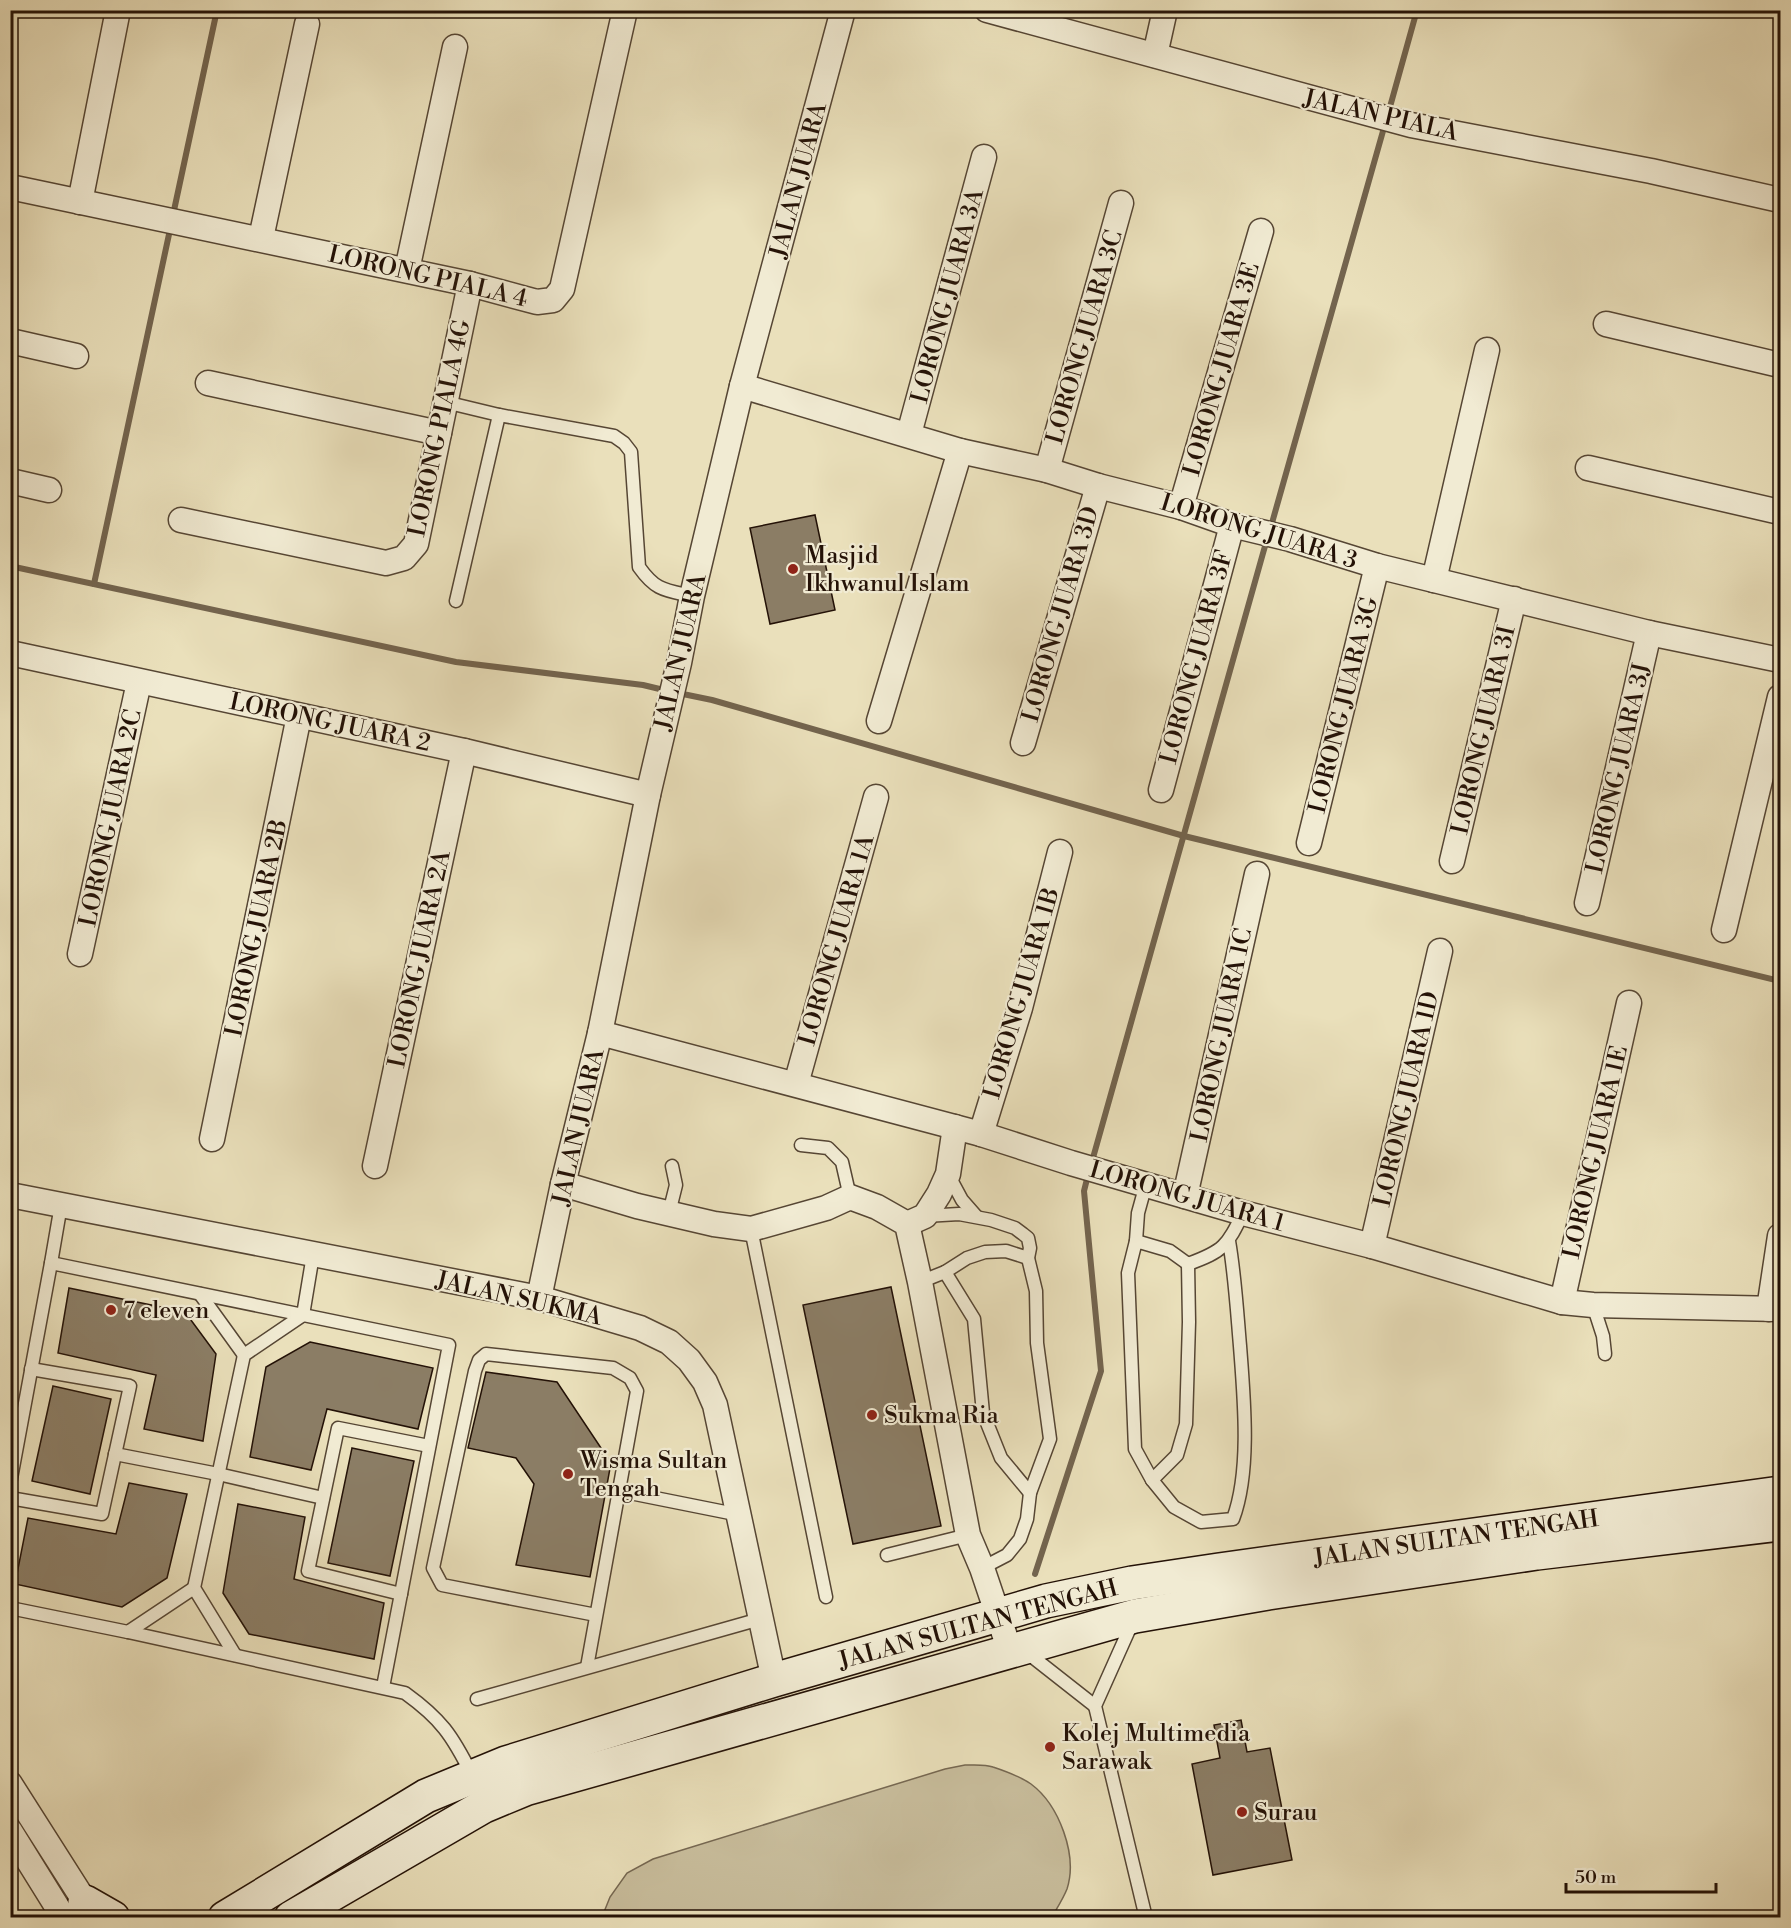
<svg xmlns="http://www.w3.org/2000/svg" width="1791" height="1928" font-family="'Libre Bodoni',serif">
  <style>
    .green { fill: #c8bd9c; stroke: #766852; stroke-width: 1.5 }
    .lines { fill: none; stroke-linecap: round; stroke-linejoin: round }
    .stream { stroke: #73644e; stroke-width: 6 }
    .building { fill: #8b7d65; stroke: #241207; stroke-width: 1.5 }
    .lane-casing { stroke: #564634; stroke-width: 15 }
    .street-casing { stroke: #564634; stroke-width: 27 }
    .secondary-casing { stroke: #241207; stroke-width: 36 }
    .lane { stroke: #f1ebd3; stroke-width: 12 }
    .street { stroke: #f1ebd3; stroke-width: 24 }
    .secondary { stroke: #f1ebd3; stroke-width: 33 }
    .poi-dot { fill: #8f2418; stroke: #f1ebd3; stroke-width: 2 }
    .labels { text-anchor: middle; stroke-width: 4.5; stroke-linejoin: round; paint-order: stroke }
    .street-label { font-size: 24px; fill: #241207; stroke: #f1ebd3 }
    .poi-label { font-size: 24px; fill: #241207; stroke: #f1ebd3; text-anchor: start }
  </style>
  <rect width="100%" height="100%" fill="#eae0bb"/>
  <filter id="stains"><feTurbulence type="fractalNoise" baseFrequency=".00333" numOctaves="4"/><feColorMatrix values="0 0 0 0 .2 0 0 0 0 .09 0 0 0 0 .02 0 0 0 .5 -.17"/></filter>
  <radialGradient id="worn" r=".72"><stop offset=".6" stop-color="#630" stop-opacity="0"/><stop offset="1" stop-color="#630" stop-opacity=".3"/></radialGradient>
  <!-- green -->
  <path class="green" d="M965,1765C974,1765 985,1764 993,1767C1005,1771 1021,1777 1031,1784C1059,1805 1078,1855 1067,1889C1063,1899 1057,1908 1052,1917H602L610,1897L627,1873L653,1859L945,1769Z"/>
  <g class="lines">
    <!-- stream -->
    <g class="stream">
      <path d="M1388,114L1417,10"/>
      <path d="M173,215L217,10"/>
      <path d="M1270,530L1385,124"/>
      <path d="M10,566L456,662L643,685L668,691"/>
      <path d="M94,584L171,225"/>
      <path d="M678,693L712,700L1184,836L1780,981"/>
      <path d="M1091,1165L1267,539"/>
      <path d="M1035,1574L1101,1371L1084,1191L1088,1175"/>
    </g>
  </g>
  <!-- building -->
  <g class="building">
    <path d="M815,515L835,610L770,624L750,528Z"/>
    <path d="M891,1287L941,1526L853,1544L803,1305Z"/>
    <path d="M69,1288L185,1312L216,1354L203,1441L144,1429L156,1375L58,1353Z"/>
    <path d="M310,1342L433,1368L418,1429L327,1409L311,1470L250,1457L266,1367Z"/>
    <path d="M486,1372L557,1382L611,1463L590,1577L516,1565L534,1484L516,1458L468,1448Z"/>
    <path d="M53,1386L111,1399L90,1494L32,1481Z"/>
    <path d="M352,1448L414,1461L390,1576L328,1563Z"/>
    <path d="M129,1483L187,1494L167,1578L122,1607L15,1584L28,1518L116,1534Z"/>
    <path d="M238,1504L305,1517L294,1579L384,1603L374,1659L249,1634L223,1593Z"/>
    <path d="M1241,1720L1247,1752L1270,1748L1292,1860L1213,1875L1192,1764L1220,1758L1214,1725Z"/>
  </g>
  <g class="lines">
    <defs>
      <g id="lane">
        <path d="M445,402L499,415L614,436L624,443L631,452L639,567C656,591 665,590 692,596"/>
        <path d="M456,601L499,415"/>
        <path d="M801,1145L828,1148L842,1162L850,1197"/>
        <path d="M948,1174L962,1200L976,1216"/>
        <path d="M669,1213L676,1185L672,1166"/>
        <path d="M925,1216L959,1214L991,1220L1015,1228L1023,1234L1028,1238L1030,1248L1028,1258L1036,1291L1037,1343L1050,1439L1030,1493L1027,1519L1020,1539L1007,1555L982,1568"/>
        <path d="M751,1229L826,1597"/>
        <path d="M1136,1241L1138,1213L1146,1184"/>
        <path d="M1229,1241C1235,1276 1237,1311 1240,1346C1244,1398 1251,1471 1233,1519L1201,1522L1174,1507L1152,1480L1135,1449L1128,1273L1136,1241L1170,1251L1188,1264C1224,1251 1227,1246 1243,1213"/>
        <path d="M51,1263L61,1205"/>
        <path d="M945,1272L974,1319L983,1413L1001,1458L1030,1493"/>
        <path d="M920,1282L945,1272L967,1258L985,1252L1006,1251L1028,1258"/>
        <path d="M200,1294L244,1355"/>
        <path d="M1593,1305L1603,1336L1605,1354"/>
        <path d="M115,1454L218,1474L323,1498"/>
        <path d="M1152,1480L1177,1455L1186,1424L1189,1322L1188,1264"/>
        <path d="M10,1484L51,1263L449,1345L383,1687"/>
        <path d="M620,1491L740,1515"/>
        <path d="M10,1498L102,1514L130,1386L31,1369"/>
        <path d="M887,1555L968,1535"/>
        <path d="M401,1594L308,1571L338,1428L429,1446"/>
        <path d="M10,1608L128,1632L194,1588"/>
        <path d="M1133,1621L1095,1706L1146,1918"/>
        <path d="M128,1632L405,1693C441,1719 452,1735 472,1775"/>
        <path d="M1025,1651L1095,1706"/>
        <path d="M235,1655L194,1588L244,1355L303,1315L313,1255"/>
        <path d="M587,1667L637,1391L630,1378L613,1368L486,1354L479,1360L475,1371L433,1568L442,1585L596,1615"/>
        <path d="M477,1699L760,1619"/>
      </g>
      <g id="street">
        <path d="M987,10L1411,125L1651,171L1780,200"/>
        <path d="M1155,55L1165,10"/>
        <path d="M10,187L470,284L537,302L553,300L562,289L625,10"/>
        <path d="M80,202L118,10"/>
        <path d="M261,238L307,24"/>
        <path d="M407,270L455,47"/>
        <path d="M1606,324L1780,365"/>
        <path d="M10,341L76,356"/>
        <path d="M208,383L439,433"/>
        <path d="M742,386L960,451L1047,470L1098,486L1181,507L1232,525L1290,539L1377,566L1649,633L1780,660"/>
        <path d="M909,434L984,157"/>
        <path d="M1588,468L1780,512"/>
        <path d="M1047,470L1121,203"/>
        <path d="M10,481L49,490"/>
        <path d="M1181,507L1261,231"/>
        <path d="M181,520L386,563L404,558L416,544L470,284"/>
        <path d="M1434,580L1487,350"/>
        <path d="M10,653L464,751L648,795"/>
        <path d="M879,721L960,451"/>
        <path d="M1023,743L1098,486"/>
        <path d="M1161,790L1232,525"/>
        <path d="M1309,843L1377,566"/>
        <path d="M1452,861L1514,599"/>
        <path d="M1587,903L1649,633"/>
        <path d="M1724,930L1780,697"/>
        <path d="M80,954L139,682"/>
        <path d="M600,1033L981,1134L1071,1163L1243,1213L1372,1246L1562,1302L1593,1305L1780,1309"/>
        <path d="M796,1084L876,797"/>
        <path d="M981,1134L1020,1008L1060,852"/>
        <path d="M212,1139L299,716"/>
        <path d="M375,1166L464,751"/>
        <path d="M563,1184L637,1206L714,1224L751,1229L826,1208L850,1197L877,1207L907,1224L920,1282L968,1535L982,1568L1010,1651"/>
        <path d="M10,1195L539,1298L640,1328L669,1342L689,1360L705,1382L715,1405L774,1680"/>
        <path d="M1185,1196L1257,874"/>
        <path d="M907,1224L925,1216L939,1194L948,1174L955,1127"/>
        <path d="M1372,1246L1440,951"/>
        <path d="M539,1298L563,1184L600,1033L648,795L679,663L692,596L742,386L843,10"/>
        <path d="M1562,1302L1629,1003"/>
        <path d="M1769,1309L1780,1236"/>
        <path d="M10,1784L94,1916"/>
        <path d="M10,1831L64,1918"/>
      </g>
      <g id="secondary">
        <path d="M85,1902L113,1918"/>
        <path d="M225,1918L426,1796L506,1763L774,1680L1046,1601L1132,1583L1219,1570L1780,1493"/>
        <path d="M291,1918L484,1806L525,1789L1135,1616L1268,1593L1537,1553L1780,1524"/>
      </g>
    </defs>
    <!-- lane casing -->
    <use href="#lane" class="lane-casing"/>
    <!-- street casing -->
    <use href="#street" class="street-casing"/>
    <!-- secondary casing -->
    <use href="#secondary" class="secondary-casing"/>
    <!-- lane -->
    <use href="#lane" class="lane"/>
    <!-- street -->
    <use href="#street" class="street"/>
    <!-- secondary -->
    <use href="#secondary" class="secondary"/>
  </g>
  <!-- markers -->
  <g class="poi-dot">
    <circle cx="793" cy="569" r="6"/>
    <circle cx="111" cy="1310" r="6"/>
    <circle cx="872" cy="1415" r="6"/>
    <circle cx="568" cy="1474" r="6"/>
    <circle cx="1050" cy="1747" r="6"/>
    <circle cx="1242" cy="1812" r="6"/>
  </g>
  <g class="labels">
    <!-- street labels -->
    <g class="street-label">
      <text transform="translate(1381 115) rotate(13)" y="8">JALAN PIALA</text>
      <text transform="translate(798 180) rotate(-75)" y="8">JALAN JUARA</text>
      <text transform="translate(428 276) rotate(13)" y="8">LORONG PIALA 4</text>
      <text transform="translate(947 296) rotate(-75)" y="8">LORONG JUARA 3A</text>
      <text transform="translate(1084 337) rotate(-74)" y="8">LORONG JUARA 3C</text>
      <text transform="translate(1221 369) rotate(-74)" y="8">LORONG JUARA 3E</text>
      <text transform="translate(439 428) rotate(-78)" y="8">LORONG PIALA 4G</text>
      <text transform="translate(1259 531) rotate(17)" y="8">LORONG JUARA 3</text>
      <text transform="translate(1060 614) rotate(-74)" y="8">LORONG JUARA 3D</text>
      <text transform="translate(680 652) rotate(-77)" y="8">JALAN JUARA</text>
      <text transform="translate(1196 657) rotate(-75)" y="8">LORONG JUARA 3F</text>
      <text transform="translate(1343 705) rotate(-76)" y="8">LORONG JUARA 3G</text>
      <text transform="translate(330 722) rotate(12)" y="8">LORONG JUARA 2</text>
      <text transform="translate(1483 730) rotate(-77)" y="8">LORONG JUARA 3I</text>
      <text transform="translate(1618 768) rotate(-77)" y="8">LORONG JUARA 3J</text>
      <text transform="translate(110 818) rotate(-78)" y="8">LORONG JUARA 2C</text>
      <text transform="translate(256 928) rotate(-78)" y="8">LORONG JUARA 2B</text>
      <text transform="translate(836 940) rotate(-74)" y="8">LORONG JUARA 1A</text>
      <text transform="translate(419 959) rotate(-78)" y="8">LORONG JUARA 2A</text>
      <text transform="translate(1021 993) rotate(-74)" y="8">LORONG JUARA 1B</text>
      <text transform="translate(1221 1035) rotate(-78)" y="8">LORONG JUARA 1C</text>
      <text transform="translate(1406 1099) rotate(-77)" y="8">LORONG JUARA 1D</text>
      <text transform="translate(578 1127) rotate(-77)" y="8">JALAN JUARA</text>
      <text transform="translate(1595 1152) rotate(-77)" y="8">LORONG JUARA 1E</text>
      <text transform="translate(1187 1196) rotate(16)" y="8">LORONG JUARA 1</text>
      <text transform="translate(519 1298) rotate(13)" y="8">JALAN SUKMA</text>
      <text transform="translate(1456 1538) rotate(-8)" y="8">JALAN SULTAN TENGAH</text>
      <text transform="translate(978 1624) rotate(-15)" y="8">JALAN SULTAN TENGAH</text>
    </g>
    <!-- poi labels -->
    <g class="poi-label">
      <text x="805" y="563">Masjid<tspan x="805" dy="28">Ikhwanul Islam</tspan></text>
      <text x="123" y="1318">7 eleven</text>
      <text x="884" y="1423">Sukma Ria</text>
      <text x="580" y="1468">Wisma Sultan<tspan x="580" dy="28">Tengah</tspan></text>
      <text x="1062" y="1741">Kolej Multimedia<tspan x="1062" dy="28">Sarawak</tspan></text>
      <text x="1254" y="1820">Surau</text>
    </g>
  </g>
  <!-- margin -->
  <rect width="1791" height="1928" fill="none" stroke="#eae0bb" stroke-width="36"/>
  <rect x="12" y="12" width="1767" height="1904" fill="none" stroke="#241207" stroke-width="3"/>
  <rect x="18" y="18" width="1755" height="1892" fill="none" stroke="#241207" stroke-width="1.5"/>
  <!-- scale -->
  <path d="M1566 1883v9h150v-9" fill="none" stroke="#241207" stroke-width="3"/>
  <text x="1575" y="1883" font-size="18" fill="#241207" stroke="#f1ebd3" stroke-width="4.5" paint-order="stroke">50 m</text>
  <rect width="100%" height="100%" filter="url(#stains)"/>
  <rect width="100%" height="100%" fill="url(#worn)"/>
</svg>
